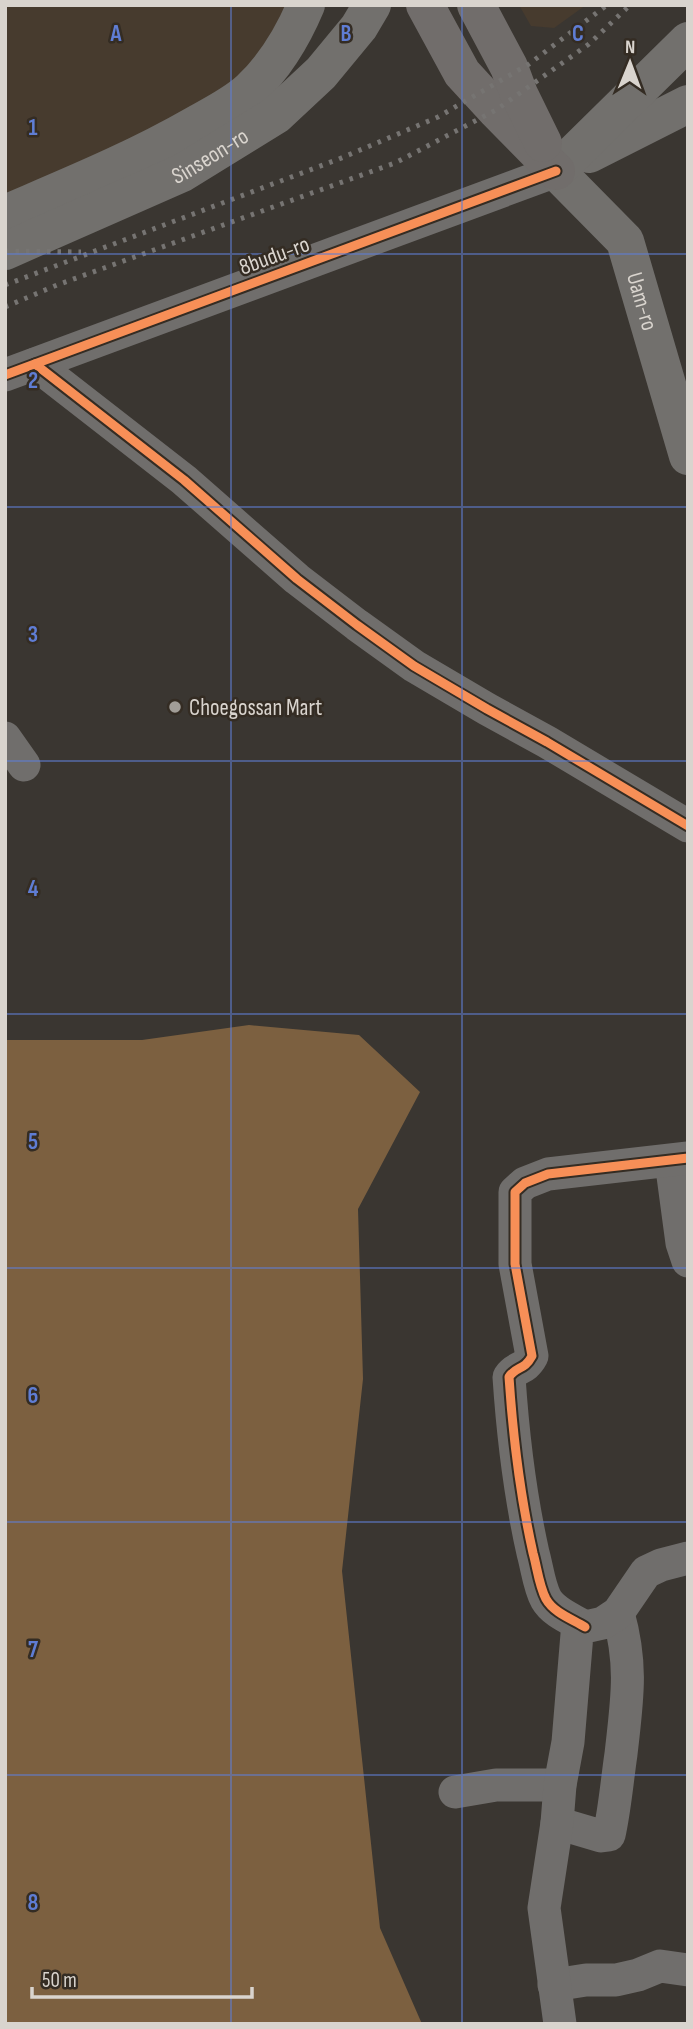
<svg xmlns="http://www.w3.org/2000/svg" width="693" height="2029" font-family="'Sofia Sans Condensed',sans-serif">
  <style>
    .built { fill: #473b2e }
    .forest { fill: #7c6040 }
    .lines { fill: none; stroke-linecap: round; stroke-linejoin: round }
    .minor { stroke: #706e6c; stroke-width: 33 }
    .secondary { stroke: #72706d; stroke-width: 38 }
    .primary { stroke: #716d6b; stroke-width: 38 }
    .rail { stroke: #767472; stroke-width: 5; stroke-dasharray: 3.5 7; stroke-linecap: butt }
    .cycleway-casing { stroke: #342c23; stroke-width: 13 }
    .cycleway { stroke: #f78f57; stroke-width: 9 }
    .grid { fill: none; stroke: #5f7dd4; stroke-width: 2; stroke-opacity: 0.55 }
    .poi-dot { fill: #a19d97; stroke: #342c23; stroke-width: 2.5 }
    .labels { text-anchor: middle; stroke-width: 5; stroke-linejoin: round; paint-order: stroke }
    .street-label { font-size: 23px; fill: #d9d4ce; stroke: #342c23 }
    .poi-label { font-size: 23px; fill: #d9d4ce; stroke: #342c23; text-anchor: start }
    .grid-label { font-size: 23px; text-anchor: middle; font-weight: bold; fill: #5f7dd4; stroke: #342c23; stroke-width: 5; stroke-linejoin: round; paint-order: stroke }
  </style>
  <rect width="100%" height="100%" fill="#3a3631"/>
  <!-- built -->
  <g class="built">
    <path d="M5,5H293L257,61L217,99L5,198Z"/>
    <path d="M519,5H586L554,28L531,26Z"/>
  </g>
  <!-- forest -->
  <path class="forest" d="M249,1025L359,1035L420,1092L358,1209L363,1379L342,1571L380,1928L422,2024H5V1040H142Z"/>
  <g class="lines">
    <!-- minor -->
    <g class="minor">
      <path d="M35,364L184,480L297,579L357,625L414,666L487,709L547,742L688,826"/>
      <path d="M5,375L556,171"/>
      <path d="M5,738L24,765"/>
      <path d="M671,1161L682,1243L688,1261"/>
      <path d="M585,1627C572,1619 554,1613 546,1599C539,1586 537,1567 533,1553C520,1495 513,1437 509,1377C516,1366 524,1371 532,1356L515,1264V1192L525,1183L548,1174L688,1158"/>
      <path d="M455,1792L496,1785H560"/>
      <path d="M557,1823L601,1836L609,1835C615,1808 617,1781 621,1754C627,1700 633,1666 618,1613"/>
      <path d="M554,1985L586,1980H616L638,1975L660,1966L688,1970"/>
      <path d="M560,2024L544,1908L557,1823L560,1785L568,1742L577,1634L585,1627L603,1623L618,1613L646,1572L661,1565L688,1558"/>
    </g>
    <!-- secondary -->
    <g class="secondary">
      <path d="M589,154L688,104"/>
      <path id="s1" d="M556,171L625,241L688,456"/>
      <path d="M556,171L688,41"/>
      <path d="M5,214C70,186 134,160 195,125C213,115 235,104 250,90C274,67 293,36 306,5"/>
      <path id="s2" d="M5,251L182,173L276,115L321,73L359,27L372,5"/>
    </g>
    <!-- primary -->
    <g class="primary">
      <path d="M425,5L462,73L496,110L556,171"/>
      <path d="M476,5L509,67L519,94L543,143"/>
    </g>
    <!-- rail -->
    <g class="rail">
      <path d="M5,251L81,252"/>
      <path d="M5,285L339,159L438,117L529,64L607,5"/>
      <path d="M5,307L57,285L395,163L496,110L589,44L630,5"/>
    </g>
    <defs>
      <g id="cycleway">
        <path d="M35,364L184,480L297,579L357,625L414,666L487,709L547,742L688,826"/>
        <path d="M5,375L556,171"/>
        <path d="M585,1627C572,1619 554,1613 546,1599C539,1586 537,1567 533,1553C520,1495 513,1437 509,1377C516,1366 524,1371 532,1356L515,1264V1192L525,1183L548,1174L688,1158"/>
      </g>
    </defs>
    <!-- cycleway casing -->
    <use href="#cycleway" class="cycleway-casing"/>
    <!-- cycleway -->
    <use href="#cycleway" class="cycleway"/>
  </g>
  <!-- grid -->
  <path class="grid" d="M231,5V2024M462,5V2024M5,254H688M5,507H688M5,761H688M5,1014H688M5,1268H688M5,1522H688M5,1775H688"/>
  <!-- markers -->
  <circle class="poi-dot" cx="175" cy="707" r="7"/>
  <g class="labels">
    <!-- street labels -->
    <g class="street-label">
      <text dy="8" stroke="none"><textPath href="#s2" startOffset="226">Sinseon-ro</textPath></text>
      <text transform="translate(274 255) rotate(-20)" y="8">8budu-ro</text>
      <text dy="8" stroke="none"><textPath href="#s1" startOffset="161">Uam-ro</textPath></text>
    </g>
    <!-- poi labels -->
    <g class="poi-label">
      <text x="189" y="715">Choegossan Mart</text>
    </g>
  </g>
  <g class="grid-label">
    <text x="116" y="41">A</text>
    <text x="346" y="41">B</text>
    <text x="578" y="41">C</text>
    <text x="33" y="135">1</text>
    <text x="33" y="388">2</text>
    <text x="33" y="642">3</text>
    <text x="33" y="896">4</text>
    <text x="33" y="1149">5</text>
    <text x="33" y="1403">6</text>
    <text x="33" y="1657">7</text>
    <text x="33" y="1910">8</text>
  </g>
  <!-- border -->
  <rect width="693" height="2029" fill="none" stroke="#d9d4ce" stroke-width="14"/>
  <!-- north arrow -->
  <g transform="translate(630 63) rotate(1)" stroke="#342c23" stroke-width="5" paint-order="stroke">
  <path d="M0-5L12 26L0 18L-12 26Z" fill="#d9d4ce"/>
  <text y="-10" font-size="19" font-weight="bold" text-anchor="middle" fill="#d9d4ce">N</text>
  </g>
  <!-- scale -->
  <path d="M32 1987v10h220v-10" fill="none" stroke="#d9d4ce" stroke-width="3.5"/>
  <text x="42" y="1987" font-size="21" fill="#d9d4ce" stroke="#342c23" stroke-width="5" paint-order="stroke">50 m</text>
</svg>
